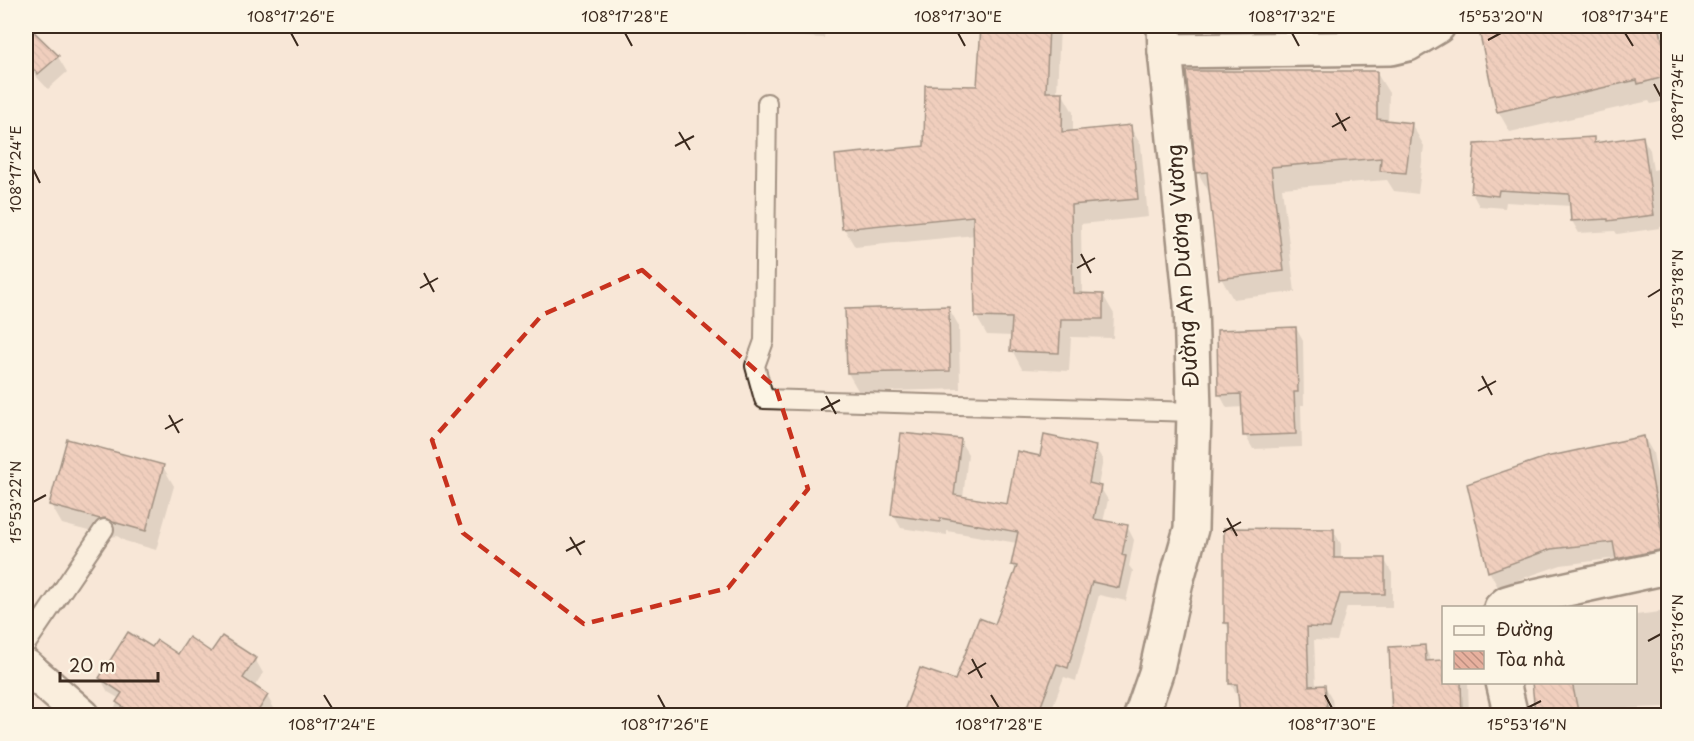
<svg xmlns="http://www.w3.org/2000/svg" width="1694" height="741" font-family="'Playpen Sans',sans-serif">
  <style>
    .shadow { fill: #0003 }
    .building { fill: url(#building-back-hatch); stroke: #3b2a1e; stroke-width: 1.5 }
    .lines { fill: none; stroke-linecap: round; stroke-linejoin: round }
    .lane-casing { stroke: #3b2a1e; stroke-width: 22 }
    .street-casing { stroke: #3b2a1e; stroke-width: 38 }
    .secondary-casing { stroke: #3b2a1e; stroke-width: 38 }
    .lane { stroke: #fcf5e5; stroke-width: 18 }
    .street { stroke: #fcf5e5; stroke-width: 33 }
    .secondary { stroke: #fcf5e5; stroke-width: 33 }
    .marked { fill: none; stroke: #c8321e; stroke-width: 4.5; stroke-dasharray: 12 8; stroke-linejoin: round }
    .ticks { fill: none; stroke: #3b2a1e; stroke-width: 2 }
    .labels { text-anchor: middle; stroke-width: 4.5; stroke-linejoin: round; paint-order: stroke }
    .street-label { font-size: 21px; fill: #3b2a1e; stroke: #fcf5e5 }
    .neatline { fill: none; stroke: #3b2a1e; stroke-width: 2 }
    .ticks-label { font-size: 15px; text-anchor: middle; fill: #3b2a1e }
  </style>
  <defs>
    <pattern id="building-back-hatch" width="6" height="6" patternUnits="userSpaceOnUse" patternTransform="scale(1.5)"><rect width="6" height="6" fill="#e7b09e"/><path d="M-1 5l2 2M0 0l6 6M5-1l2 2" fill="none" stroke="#bc8f80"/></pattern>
  </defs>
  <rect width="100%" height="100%" fill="#f8e7d7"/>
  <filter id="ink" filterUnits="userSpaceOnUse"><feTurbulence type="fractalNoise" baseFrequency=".0167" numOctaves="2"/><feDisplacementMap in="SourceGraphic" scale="12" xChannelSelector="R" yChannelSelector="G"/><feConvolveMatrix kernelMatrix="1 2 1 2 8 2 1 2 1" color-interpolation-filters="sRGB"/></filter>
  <g filter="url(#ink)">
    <!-- shadow -->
    <g class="shadow">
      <path d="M26,26L58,57L67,72L48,89L33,73L26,79Z"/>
      <path d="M632,26H825L824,38L633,28Z"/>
      <path d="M982,26H1060L1057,93H1062L1073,112V132L1130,127L1141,145L1148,217L1081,224L1082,295H1103L1114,314L1113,338L1071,337L1069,371L1022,369L1012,350V336L987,335L976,316L975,235L855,247L844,228L925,147L979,88Z"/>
      <path d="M1479,26H1665L1668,41V100L1651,104L1649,101L1510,132L1498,111Z"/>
      <path d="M1376,72L1389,93L1388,122L1412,125L1424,146L1418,194L1394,191L1387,180L1282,188L1295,292L1233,299L1221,278L1210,194L1198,173Z"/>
      <path d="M1643,138L1650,150L1653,170L1668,167V225L1660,227V228L1617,234L1615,231L1579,233L1572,221L1571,206L1506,202L1505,208L1479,206L1472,193L1593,139L1596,144Z"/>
      <path d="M948,307L959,326L960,389L859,392L848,373L847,311Z"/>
      <path d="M1296,328L1303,341L1304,405H1301L1302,447L1253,449L1245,435L1244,407L1227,408L1220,395L1218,332Z"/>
      <path d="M1644,437L1653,453L1668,539V565L1626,574L1617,558L1561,565L1498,587L1489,571Z"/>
      <path d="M960,441L968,454L963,498L1008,506L1041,457L1095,447L1103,460L1098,486L1100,487L1108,500L1103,522L1127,526L1134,540L1129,566L1133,571L1126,601L1099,595L1076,681L1064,677L1049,716H904L955,682L996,626L1016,571L1013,564L1017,543L947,531V535L901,528L893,514Z"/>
      <path d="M163,467L174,486L156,550L125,541L117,536L111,537L62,524L51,505Z"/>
      <path d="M1333,530L1341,544V560L1384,559L1392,573V607H1347L1337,641L1314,640L1316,687L1325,686L1332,699L1334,716H1241L1240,696H1238L1230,683V631L1225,622Z"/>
      <path d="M1668,611V711L1666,707L1582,710L1583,716H1538L1537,712L1533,682H1636V615Z"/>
      <path d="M1424,646L1432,662H1444V682H1468L1469,716H1393Z"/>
      <path d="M153,649L178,656L212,654L255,659L263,673L254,687L267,696L275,710L271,716H109L120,699L108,692L100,678Z"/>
    </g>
    <!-- building -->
    <g class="building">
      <path d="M26,26H28L59,56L38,74L26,61Z"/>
      <path d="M981,26H1049L1046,92H1063L1062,132L1131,125L1138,199L1071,205L1073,293L1103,294V319H1061L1059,353L1010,351L1012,318L975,317L973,216L842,229L835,155L924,146L925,85L977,86Z"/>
      <path d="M1478,26H1659L1668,65V76L1638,84L1637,80L1497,112Z"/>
      <path d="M1186,71H1377V119L1412,123L1406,173L1380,171L1381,158L1271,167L1284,271L1219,279L1207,172L1196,173Z"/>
      <path d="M1643,136L1654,215L1608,221V219L1571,221L1569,194L1499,190L1498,196L1471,193L1475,144L1594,137V143Z"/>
      <path d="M949,306L950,371L847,373L845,309Z"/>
      <path d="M1296,327L1298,392H1294L1296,434L1243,436L1241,394L1218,395L1217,330Z"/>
      <path d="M901,433L961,439L954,495L1007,504L1017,451L1040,456L1044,435L1096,446L1089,483L1101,486L1094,519L1128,525L1122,555L1126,556L1119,588L1092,582L1068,668L1057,664L1037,716H902L920,668L955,680L979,618L995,624L1017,566L1011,565L1018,532L940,518V522L891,515Z"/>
      <path d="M1644,436L1665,549L1616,559L1613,542L1551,549L1488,572L1467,484L1546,457Z"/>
      <path d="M67,439L164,465L146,531L113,522L105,518L100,519L49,505Z"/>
      <path d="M1224,528L1334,529V558H1385V594H1340L1330,628L1307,627L1309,686L1325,685L1328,716H1240L1237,684H1229V623H1224Z"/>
      <path d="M128,632L152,647L157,640L178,654L189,637L211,652L222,636L256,658L243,678L268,695L255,716H137L116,702L122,693L99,678Z"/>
      <path d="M1425,645L1426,661L1443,660V682H1461L1462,716H1392L1389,647Z"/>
      <path d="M1532,682H1572L1579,716H1557L1535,713Z"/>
    </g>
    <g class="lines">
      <defs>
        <g id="lane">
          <path d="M767,103L764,341L755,366L764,399L1194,412"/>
          <path d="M26,644L104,529"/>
        </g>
        <g id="street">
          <path d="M1165,51L1391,48L1408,44L1438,26"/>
          <path d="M1501,608L1507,603L1517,600L1668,567"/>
          <path d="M26,666L83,716"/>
          <path d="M1503,682L1511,716"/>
        </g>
        <path id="secondary" d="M1141,716L1156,673L1176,582L1191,529L1194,412L1191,304L1165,51L1164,26"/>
      </defs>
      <!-- lane casing -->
      <use href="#lane" class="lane-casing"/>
      <!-- street casing -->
      <use href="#street" class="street-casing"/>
      <!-- secondary casing -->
      <use href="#secondary" class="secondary-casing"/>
      <!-- lane -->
      <use href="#lane" class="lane"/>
      <!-- street -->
      <use href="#street" class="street"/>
      <!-- secondary -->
      <use href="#secondary" class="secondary"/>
    </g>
  </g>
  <!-- marked area -->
  <path d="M0 0H1694V741H0ZM642,270L776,388L808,489L728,588L584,624L463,533L432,440L542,315Z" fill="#f8e7d7" fill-opacity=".55" fill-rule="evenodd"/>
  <path class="marked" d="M642,270L776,388L808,489L728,588L584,624L463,533L432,440L542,315Z"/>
  <!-- ticks -->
  <path class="ticks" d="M291,33L298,46M625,33L632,46M958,33L965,46M1292,33L1299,46M1625,33L1633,46M1488,40L1501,33M1654,84L1661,97M1336,113L1346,131M1332,127L1350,117M679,132L690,150M675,146L694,136M33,169L40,183M1081,254L1091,273M1077,268L1095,258M424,273L434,292M420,288L438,278M1648,297L1661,289M1482,376L1492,395M1478,391L1496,381M826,396L836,414M821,410L840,400M169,415L179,433M165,429L183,419M33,502L46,495M1227,518L1237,536M1223,532L1241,522M570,537L581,555M566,551L585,541M1648,641L1661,634M972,659L982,678M968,674L986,663M324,695L332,708M658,695L665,708M991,695L999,708M1325,695L1332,708M1527,708L1541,701"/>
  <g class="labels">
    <!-- street labels -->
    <g class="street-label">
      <text transform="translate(1183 266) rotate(-94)" y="7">Đường An Dương Vương</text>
    </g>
  </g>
  <!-- margin -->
  <rect width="1694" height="741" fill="none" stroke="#fcf5e5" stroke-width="66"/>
  <!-- legend -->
  <rect x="1442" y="606" width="195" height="78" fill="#fcf5e5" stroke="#afa495" stroke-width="1.5"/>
  <rect x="1454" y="626" width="30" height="9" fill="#fcf5e5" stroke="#afa495" stroke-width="1.5"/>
  <text x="1496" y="636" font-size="18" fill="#3b2a1e">Đường</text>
  <rect x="1454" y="651" width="30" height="18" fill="url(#building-back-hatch)" stroke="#afa495" stroke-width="1.5"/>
  <text x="1496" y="666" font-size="18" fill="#3b2a1e">Tòa nhà</text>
  <!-- scale -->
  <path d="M60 672v9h98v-9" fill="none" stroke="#3b2a1e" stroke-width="3"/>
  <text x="69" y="672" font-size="18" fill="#3b2a1e" stroke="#fcf5e5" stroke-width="4.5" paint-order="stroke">20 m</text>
  <rect x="33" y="33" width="1628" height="675" class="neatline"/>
  <g class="ticks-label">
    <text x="291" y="22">108°17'26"E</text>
    <text x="625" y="22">108°17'28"E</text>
    <text x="958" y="22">108°17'30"E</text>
    <text x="1292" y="22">108°17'32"E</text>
    <text x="1501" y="22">15°53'20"N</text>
    <text x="1625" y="22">108°17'34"E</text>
    <text transform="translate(1678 97) rotate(-90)" y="5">108°17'34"E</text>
    <text transform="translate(16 169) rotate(-90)" y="5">108°17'24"E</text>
    <text transform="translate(1678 289) rotate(-90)" y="5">15°53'18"N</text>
    <text transform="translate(16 502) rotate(-90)" y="5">15°53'22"N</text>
    <text transform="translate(1678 634) rotate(-90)" y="5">15°53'16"N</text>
    <text x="332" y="730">108°17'24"E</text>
    <text x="665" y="730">108°17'26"E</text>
    <text x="999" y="730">108°17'28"E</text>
    <text x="1332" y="730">108°17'30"E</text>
    <text x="1527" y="730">15°53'16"N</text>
  </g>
</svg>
